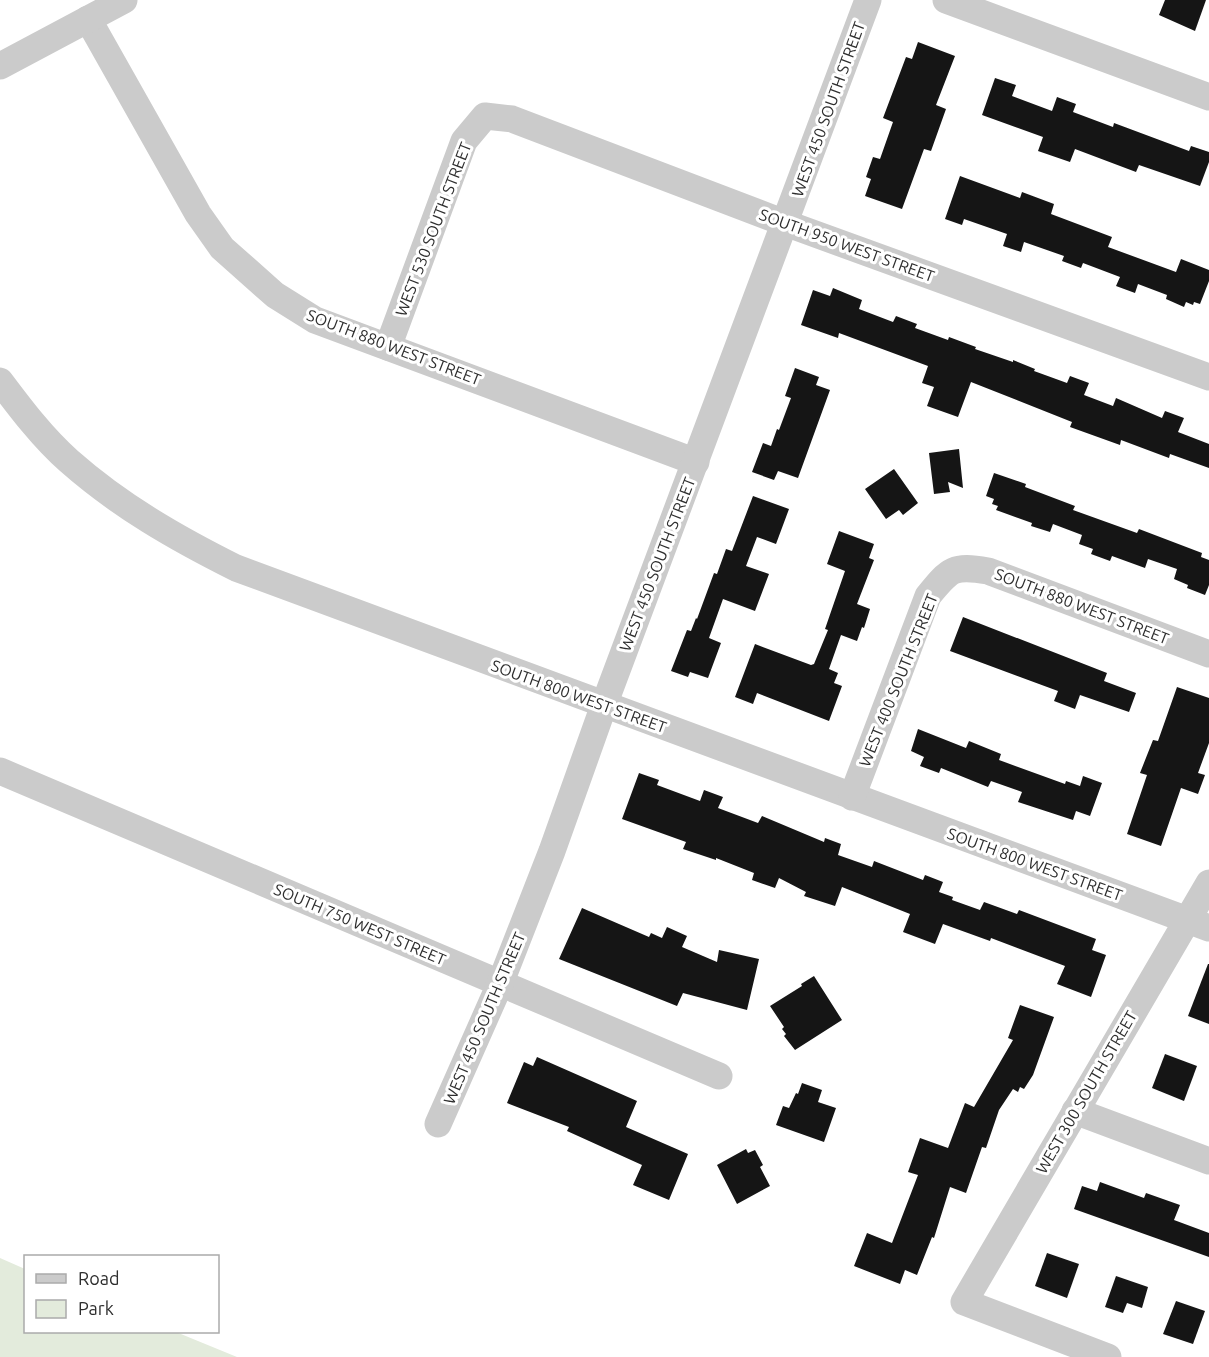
<svg xmlns="http://www.w3.org/2000/svg" width="1209" height="1357" font-family="Ubuntu,sans-serif">
  <style>
    .green { fill: #e3ebdc }
    .building { fill: #151515 }
    .lines { fill: none; stroke-linecap: round; stroke-linejoin: round }
    .minor { stroke: #cbcbcb; stroke-width: 27 }
    .labels { text-anchor: middle; stroke-width: 6; stroke-linejoin: round; paint-order: stroke }
    .street-label { font-size: 16px; fill: #2e2e2e; stroke: #fff }
  </style>
  <rect width="100%" height="100%" fill="#fff"/>
  <!-- green -->
  <path class="green" d="M0,1258L25,1269L26,1332H176L237,1357H0Z"/>
  <!-- building -->
  <g class="building">
    <path d="M1165,0H1206L1195,31L1159,15Z"/>
    <path d="M918,42L955,56L936,105L946,109L931,151L924,149L902,209L865,196L871,179L866,177L873,157L880,159L893,122L883,118L906,57L912,59Z"/>
    <path d="M995,78L1016,85L1012,96L1052,111L1057,97L1076,104L1073,112L1113,127L1114,123L1189,151L1191,146L1209,152V162L1200,186L1139,165L1136,172L1075,149L1070,162L1038,151L1043,137L982,115Z"/>
    <path d="M960,176L1020,198L1022,192L1054,204L1051,214L1112,237L1108,247L1176,272L1181,259L1209,270V281L1200,304L1194,302L1193,305L1186,302L1184,307L1166,299L1167,295L1138,284L1135,293L1116,286L1120,277L1083,263L1081,268L1062,261L1064,256L1024,242L1021,252L1003,246L1007,234L964,219L962,225L945,219Z"/>
    <path d="M833,288L862,300L859,309L893,322L896,316L917,324L915,328L948,340L949,337L976,347L975,349L1013,362V360L1035,369L1034,371L1067,383L1070,376L1089,383L1084,395L1113,406L1116,398L1162,418L1165,411L1184,418L1178,432L1209,444V468L1170,454L1169,458L1121,440L1120,445L1070,427L1072,422L971,382L958,417L927,406L934,387L922,383L928,366L839,333L838,338L801,325L813,290L830,296Z"/>
    <path d="M795,368L819,377L816,385L830,390L798,478L778,471L774,480L752,472L763,443L771,446L777,429L779,430L791,398L785,396Z"/>
    <path d="M959,449L963,488L948,482L950,492L934,494L929,453Z"/>
    <path d="M894,469L918,503L903,515L899,510L886,519L865,489Z"/>
    <path d="M994,473L1026,484L1025,487L1075,506L1073,510L1137,533L1139,529L1202,553L1201,557L1209,560V585L1205,595L1187,588L1188,585L1174,579L1177,569L1148,559L1145,568L1112,556L1110,561L1091,554L1093,549L1079,544L1082,535L1053,524L1050,532L1031,526L1032,523L996,510L998,506L992,504L994,499L986,496Z"/>
    <path d="M753,496L789,509L776,544L757,537L746,566L769,574L755,611L723,599L709,638L721,643L708,678L690,672L688,677L671,671L687,630L691,631L696,618L697,619L714,573L717,574L726,549L732,551Z"/>
    <path d="M839,531L874,544L869,558L874,560L857,604L870,609L864,628L862,627L857,641L841,635L829,669L838,673L834,683L842,686L829,721L757,693L753,704L735,697L755,644L811,665L814,664L828,630L825,629L845,571L827,564Z"/>
    <path d="M963,617L1107,673L1104,681L1136,693L1129,712L1080,695L1075,709L1054,701L1058,691L950,651Z"/>
    <path d="M1177,687L1209,698V743L1198,773L1205,775L1198,794L1181,788L1161,846L1127,834L1147,775L1140,773L1153,740L1158,741Z"/>
    <path d="M918,729L966,748L969,741L1001,754L999,760L1065,784L1066,781L1080,786L1083,776L1102,783L1090,816L1076,811L1073,820L1018,802L1022,792L991,781L988,787L941,768L939,773L920,766L924,757L911,751Z"/>
    <path d="M639,773L659,780L657,785L700,801L704,790L723,797L718,808L758,823L762,816L824,842L825,838L841,844L838,855L872,867L874,861L923,880L925,875L943,882L939,892L953,897L952,900L980,910L984,902L1017,914L1019,910L1096,939L1092,950L1106,955L1091,997L1057,984L1065,966L991,938L990,941L943,924L935,944L903,932L910,914L842,887L835,906L804,896L806,892L779,878L775,888L752,880L754,873L716,858V860L683,849L686,842L622,819Z"/>
    <path d="M582,908L649,937L651,933L662,938L667,927L687,936L682,947L717,962L719,950L759,959L747,1010L683,993L677,1006L559,959Z"/>
    <path d="M1208,964H1209V1024L1188,1016Z"/>
    <path d="M814,976L842,1020L795,1050L784,1036L786,1034L782,1029L784,1027L770,1006L802,986L801,984Z"/>
    <path d="M1020,1005L1054,1017L1033,1075L1024,1089L1020,1087L1018,1092L1013,1089L999,1110L986,1148L982,1147L966,1193L950,1187L934,1238L932,1237L917,1275L905,1270L900,1284L854,1266L867,1233L892,1243L918,1175L908,1172L920,1138L948,1148L965,1103L974,1107L1013,1040L1008,1038Z"/>
    <path d="M1165,1054L1197,1066L1184,1101L1152,1088Z"/>
    <path d="M537,1057L637,1101L626,1127L688,1154L669,1200L633,1185L642,1165L567,1131L569,1127L507,1103L524,1062L533,1066Z"/>
    <path d="M802,1083L822,1090L818,1102L836,1108L824,1142L776,1125L783,1106L789,1108L796,1093L798,1094Z"/>
    <path d="M746,1149L748,1153L755,1150L763,1165L760,1167L770,1186L737,1204L717,1165Z"/>
    <path d="M1100,1182L1144,1198L1146,1193L1180,1205L1174,1220L1209,1233V1257L1074,1209L1082,1186L1097,1191Z"/>
    <path d="M1047,1253L1079,1264L1067,1298L1035,1286Z"/>
    <path d="M1116,1276L1148,1287L1142,1308L1127,1303L1123,1313L1105,1307Z"/>
    <path d="M1176,1301L1205,1311L1193,1344L1163,1334Z"/>
  </g>
  <g class="lines">
    <!-- minor -->
    <g class="minor">
      <path d="M946,0L1209,97"/>
      <path d="M88,19L198,214L222,248L275,295L315,320L696,462"/>
      <path d="M0,66L124,0"/>
      <path d="M388,347L464,141L485,116L512,119L785,223L1209,377"/>
      <path d="M0,381C21,409 43,438 69,461C120,506 176,538 236,568L1209,928"/>
      <path d="M0,771L719,1076"/>
      <path d="M852,797L928,596C950,569 953,565 988,571L1209,654"/>
      <path d="M1075,1111L1209,1161"/>
      <path d="M438,1124L500,984L552,851L604,705L868,0"/>
      <path d="M1108,1357L964,1302L1209,883"/>
    </g>
  </g>
  <g class="labels">
    <!-- street labels -->
    <g class="street-label">
      <text transform="translate(828 109) rotate(-70)" y="6">WEST 450 SOUTH STREET</text>
      <text transform="translate(433 229) rotate(-69)" y="6">WEST 530 SOUTH STREET</text>
      <text transform="translate(847 245) rotate(20)" y="6">SOUTH 950 WEST STREET</text>
      <text transform="translate(394 347) rotate(21)" y="6">SOUTH 880 WEST STREET</text>
      <text transform="translate(657 564) rotate(-69)" y="6">WEST 450 SOUTH STREET</text>
      <text transform="translate(1082 606) rotate(21)" y="6">SOUTH 880 WEST STREET</text>
      <text transform="translate(898 680) rotate(-68)" y="6">WEST 400 SOUTH STREET</text>
      <text transform="translate(579 696) rotate(20)" y="6">SOUTH 800 WEST STREET</text>
      <text transform="translate(1035 864) rotate(20)" y="6">SOUTH 800 WEST STREET</text>
      <text transform="translate(360 924) rotate(23)" y="6">SOUTH 750 WEST STREET</text>
      <text transform="translate(484 1018) rotate(-67)" y="6">WEST 450 SOUTH STREET</text>
      <text transform="translate(1086 1092) rotate(-60)" y="6">WEST 300 SOUTH STREET</text>
    </g>
  </g>
  <!-- legend -->
  <rect x="24" y="1255" width="195" height="78" fill="#ffffff" stroke="#ababab" stroke-width="1.5"/>
  <rect x="36" y="1274" width="30" height="9" fill="#cbcbcb" stroke="#ababab" stroke-width="1.5"/>
  <text x="78" y="1285" font-size="18" fill="#2e2e2e">Road</text>
  <rect x="36" y="1300" width="30" height="18" fill="#e3ebdc" stroke="#ababab" stroke-width="1.5"/>
  <text x="78" y="1315" font-size="18" fill="#2e2e2e">Park</text>
</svg>
